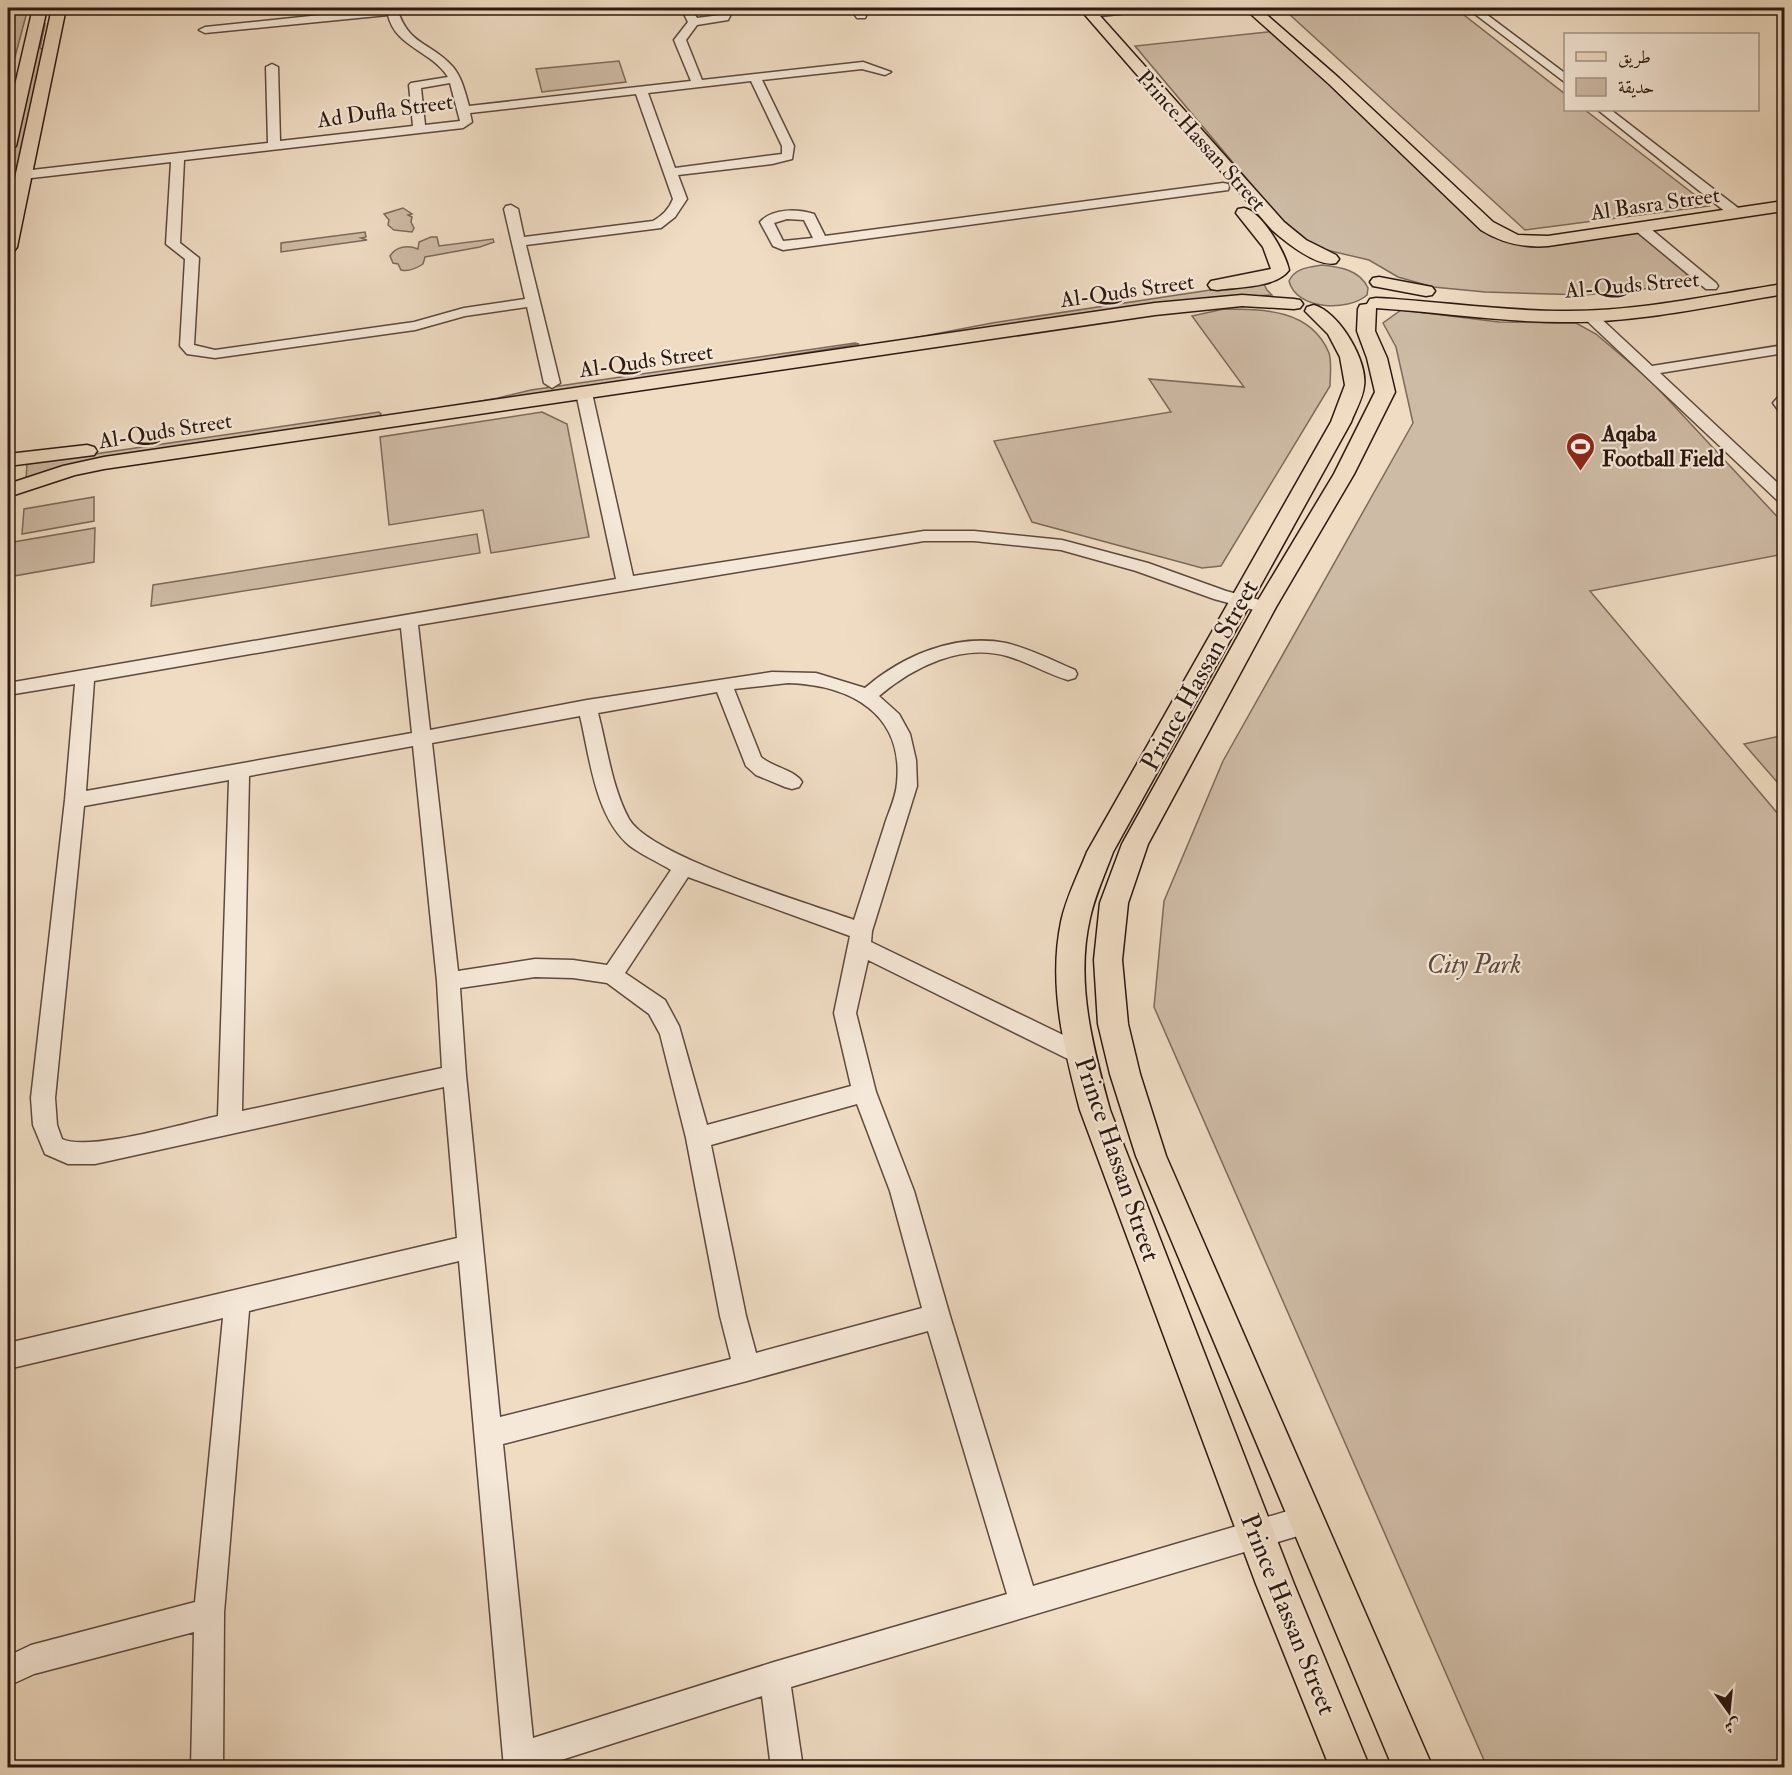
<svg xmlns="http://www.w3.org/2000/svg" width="1792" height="1775" font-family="'IM FELL Double Pica',Amiri,serif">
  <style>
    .green { fill: #cebba5; stroke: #7d6a5a; stroke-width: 1.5 }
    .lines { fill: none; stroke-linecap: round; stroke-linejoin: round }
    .minor-casing { stroke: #5d493d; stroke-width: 3 }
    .major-casing { stroke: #2c1810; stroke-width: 3 }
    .minor { fill: #f5e8d8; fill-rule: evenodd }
    .major { fill: #efdcc3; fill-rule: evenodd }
    .labels { text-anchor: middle; stroke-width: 4.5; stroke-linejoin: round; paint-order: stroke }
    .far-street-label { font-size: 22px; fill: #2c1810; stroke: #f5e8d8 }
    .far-poi-label { font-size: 22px; font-weight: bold; fill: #2c1810; stroke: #f5e8d8; text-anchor: start }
    .street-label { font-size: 26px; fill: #2c1810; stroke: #f5e8d8 }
    .park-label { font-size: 26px; font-style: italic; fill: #5d493d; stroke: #f5e8d8 }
  </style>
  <rect width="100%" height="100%" fill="#efdcc3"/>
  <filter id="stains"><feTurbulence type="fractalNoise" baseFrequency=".00333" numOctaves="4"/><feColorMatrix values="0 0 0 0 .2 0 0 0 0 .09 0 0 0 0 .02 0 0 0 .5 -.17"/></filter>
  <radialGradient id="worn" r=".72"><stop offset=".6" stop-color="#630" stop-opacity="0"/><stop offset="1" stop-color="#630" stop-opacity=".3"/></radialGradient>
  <!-- green -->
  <g class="green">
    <path d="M8,8H28L8,83Z"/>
    <path d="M1294,8H1455L1565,94L1566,110H1585L1709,206L1525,230L1288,13Z"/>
    <path d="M45,24L40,48L44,50L8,208V165L38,25Z"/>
    <path d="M1276,31L1498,236L1532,244L1626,232L1638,233L1687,273L1684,282L1644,289L1585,295L1485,292L1433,287L1398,277L1369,260L1318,248L1293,234L1135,46Z"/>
    <path d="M619,61L626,82L542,92L536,69Z"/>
    <path d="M403,208L412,214L408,215L412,217L411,222L414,228L412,232L394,230L388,225L389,220L384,214Z"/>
    <path d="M365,232L366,237L361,238L367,240L281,252V243Z"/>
    <path d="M431,237H437L439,246L493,239L494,242L480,247L425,257L423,264C417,268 409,272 401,270L398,264L393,263L390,256C396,246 408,245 418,249L419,242Z"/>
    <path d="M1322,265C1340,267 1360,270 1368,288L1367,295C1348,312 1296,310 1289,281C1295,268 1309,267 1322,265Z"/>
    <path d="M1263,282L1267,290L1272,295L1198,299L893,342L992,323Z"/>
    <path d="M1224,309C1263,309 1311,309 1329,353C1332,362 1330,376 1330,386L1221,566L1202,568L1032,522L994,441L1171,412L1149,379L1244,387L1192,316Z"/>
    <path d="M1401,310L1499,322L1576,323L1596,334L1650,380L1784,524V554L1590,591L1784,821V1767H1487L1154,1007L1164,901L1223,761L1413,423L1396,347L1383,323Z"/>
    <path d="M855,343L859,344L779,357L772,361L418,412L498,398L531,390Z"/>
    <path d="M379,412L381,414L379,416L317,425L312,428L26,479L27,464Z"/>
    <path d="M542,412L567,424L589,537L491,553L483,510L389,525L380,437Z"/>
    <path d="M94,497V521L22,534L24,509Z"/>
    <path d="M95,528L94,562L8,577V543Z"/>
    <path d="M477,534L480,553L151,606L153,585Z"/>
    <path d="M1784,735V790L1744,744Z"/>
  </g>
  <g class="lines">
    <defs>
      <g id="minor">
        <path d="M387,8H397C408,46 430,41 453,67C462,78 465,92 469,106L691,81L674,40L688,22L681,8H691L697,18L720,15V8H730L732,12L728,20L697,25L686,40L702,80L863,62L891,72L885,75L862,69L762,80L794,146L792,159L772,164L678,175L687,199L675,217L661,228L526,245L560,383L552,388L544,383L527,307L465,316L415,330L215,358L187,354L180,346L185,259L166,244L171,162L23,179L17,175L23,171L268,143L266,67L272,64L278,67L280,141L413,126L409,85L411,83L448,77C432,51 395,47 388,15L205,33L199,30L205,27ZM751,81L782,146V154L675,168L648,93ZM450,83L460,121L425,125L421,88ZM636,94L673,199C669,209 662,216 653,221L524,237L518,209L511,205L506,206L504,209L525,299L464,308L414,322L215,350L194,345L199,258L180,243L184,160L463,128L472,122L470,113Z"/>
        <path d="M850,8H860L866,16L865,18H857Z"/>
        <path d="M1121,8H1152L1147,11L1091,17L1086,14L1091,11Z"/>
        <path d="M1467,8H1478L1566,74V83Z"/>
        <path d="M1598,110H1611L1742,211L1744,214L1742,217H1732Z"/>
        <path d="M1223,183L1228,184L1229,187L1228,190L783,250L773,246L760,222C773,208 797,209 814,214L825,236ZM787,219L804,220L813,238L783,241L774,223Z"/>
        <path d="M1641,224L1646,225L1716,283L1718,286L1716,289H1706L1636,231L1634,228L1636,225Z"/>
        <path d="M1590,312L1595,313L1652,366L1784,345V353L1660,373L1784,489V502L1778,501L1585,319L1583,316L1585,313Z"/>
        <path d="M584,388L592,393L633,576L924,531H974L1062,540L1148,563L1226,591L1271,603L1274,607L1271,611L1265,613L1214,599L1136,571L1061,550L974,541H924L418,625L430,730L587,700L772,672L816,673L865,688C902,656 955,633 1006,643C1030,649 1052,660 1075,670L1077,674L1075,678L1068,680C1047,674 1028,662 1007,656C961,643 913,667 879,696L899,714L910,734L916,760L917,786L872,931L871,942L1088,1047L1091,1054L1088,1061L1080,1064L1072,1061L868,960L856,1013L876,1092L914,1191L950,1316L1033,1586L1308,1505L1318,1509L1322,1519L1318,1529L1308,1533L791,1687L803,1768H771L762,1696L536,1768H504L459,1261L249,1311L224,1613L223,1768H191L194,1632L34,1674L8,1686V1656L31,1645L195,1602L223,1318L8,1369V1343L457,1238L444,1087L95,1164H68L45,1154L33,1125L31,1098L65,800L75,684L8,695V683L616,579L576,393ZM401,628L412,733L86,791L94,681ZM788,683C850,685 904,713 897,783C896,798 888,813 884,827C874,858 864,889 854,920C808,903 651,857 629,819C612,788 607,747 598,713L717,692L746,766L756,775L785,787L792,789L799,787L802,782C795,770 772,767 761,757L734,689ZM580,716C590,758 595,817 630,846C642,855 658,862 671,870L607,965L573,960L535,959L458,971L432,743ZM413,746L437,981L442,1068L242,1111L249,776ZM229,780L218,1116C185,1123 90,1152 62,1139L57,1125L55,1098L84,806ZM688,877L850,936L834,1013L851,1086L707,1125L679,1026L665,1000L625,973ZM535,977L573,978L607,983L649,1014L660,1034L686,1138L720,1316L731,1359L500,1417L466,1075L460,988ZM857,1104L890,1191L922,1308L756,1353L746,1316L711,1145ZM928,1331L1007,1594L774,1662L533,1738L503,1444L747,1381Z"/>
        <path d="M1784,394V413L1779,411L1773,403L1779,396Z"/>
      </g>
      <g id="major">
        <path d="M33,8H47L16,146L8,151V115Z"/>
        <path d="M52,8H66L17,247L14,251L8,252V210Z"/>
        <path d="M1079,8H1093L1284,222L1306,240L1336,255L1339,259L1336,263C1317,268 1286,242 1272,230Z"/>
        <path d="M1244,8H1259L1339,78L1493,222L1518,235L1548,236L1784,201V211L1548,246C1523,248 1502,243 1481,230L1329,84Z"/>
        <path d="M1244,208C1262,212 1285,252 1289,270C1276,288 1238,287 1217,290L1211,289L1208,285L1211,281L1271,269L1263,247L1236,213L1238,209Z"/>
        <path d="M1379,277L1432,287L1435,291L1432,295L1426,296L1373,286L1370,282L1373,278Z"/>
        <path d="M1784,284V294C1711,306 1637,323 1562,322C1500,322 1438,312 1376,308L1375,331L1387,358L1395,392L1354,474L1276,607L1148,844L1128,903L1122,960L1128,1024L1140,1074L1166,1156L1433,1768H1393L1136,1156L1110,1074L1098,1024L1094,960L1100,903L1122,844L1254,607L1334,474L1375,392L1367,358L1357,331L1358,309L1360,305L1367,304L1370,299L1376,298C1438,301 1500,311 1562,311C1637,312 1711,295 1784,284Z"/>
        <path d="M1242,295L1294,299L1300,300L1303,304L1300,308L1294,309L1242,306L1155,315L104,469L75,475L8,497V484L63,466L104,457L1155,303Z"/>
        <path d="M1314,305C1339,312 1368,361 1364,386C1363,398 1355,411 1351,422L1113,852C1105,874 1095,895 1090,918C1075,982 1093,1048 1110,1110L1294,1584L1370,1768H1330L1256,1584L1080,1110C1064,1049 1048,985 1061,922C1066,898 1078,875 1087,852L1331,422L1345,385L1340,357L1328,334L1305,311L1307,307Z"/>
        <path d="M87,445L94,447L97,451L94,455L8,466V454Z"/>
      </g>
    </defs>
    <!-- minor casing -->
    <use href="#minor" class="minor-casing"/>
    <!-- major casing -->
    <use href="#major" class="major-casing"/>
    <!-- minor -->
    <use href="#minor" class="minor"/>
    <!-- major -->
    <use href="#major" class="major"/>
  </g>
  <!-- icons -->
  <defs>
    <symbol id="stadium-pin" viewBox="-11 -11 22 30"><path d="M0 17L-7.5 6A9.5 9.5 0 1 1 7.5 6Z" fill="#8f2418" stroke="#f5e8d8"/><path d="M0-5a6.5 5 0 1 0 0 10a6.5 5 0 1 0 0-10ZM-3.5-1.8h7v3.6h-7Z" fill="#fff"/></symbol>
  </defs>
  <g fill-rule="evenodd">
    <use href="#stadium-pin" x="1564" y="430" width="33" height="45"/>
  </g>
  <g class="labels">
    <!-- far-street labels -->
    <g class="far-street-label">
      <text transform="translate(385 110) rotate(-8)" y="8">Ad Dufla Street</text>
      <text transform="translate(1202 140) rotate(48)" y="8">Prince Hassan Street</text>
      <text transform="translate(1655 203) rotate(-8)" y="8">Al Basra Street</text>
      <text transform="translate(1632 284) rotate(-5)" y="8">Al-Quds Street</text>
      <text transform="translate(1127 290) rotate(-8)" y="8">Al-Quds Street</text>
      <text transform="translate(646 360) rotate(-8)" y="8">Al-Quds Street</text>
      <text transform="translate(165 430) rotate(-9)" y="8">Al-Quds Street</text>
    </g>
    <!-- far-poi labels -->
    <g class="far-poi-label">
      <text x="1602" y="441">Aqaba<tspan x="1602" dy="25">Football Field</tspan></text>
    </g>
    <!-- street labels -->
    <g class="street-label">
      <text transform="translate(1199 675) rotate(-61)" y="9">Prince Hassan Street</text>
      <text transform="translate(1118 1159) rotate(71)" y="9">Prince Hassan Street</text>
      <text transform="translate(1289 1614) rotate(68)" y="9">Prince Hassan Street</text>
    </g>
    <!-- park labels -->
    <g class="park-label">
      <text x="1474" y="973">City Park</text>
    </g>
  </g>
  <!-- margin -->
  <rect width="1792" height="1775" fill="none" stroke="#efdcc3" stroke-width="30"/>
  <rect x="9" y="9" width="1774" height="1757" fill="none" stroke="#2c1810" stroke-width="3"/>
  <rect x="15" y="15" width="1762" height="1745" fill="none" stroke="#2c1810" stroke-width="1.5"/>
  <!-- legend -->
  <rect x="1564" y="33" width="195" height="78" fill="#f5e8d8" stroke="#a59588" stroke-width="1.5"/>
  <rect x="1576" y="52" width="30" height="9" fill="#efdcc3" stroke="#a59588" stroke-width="1.5"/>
  <text x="1618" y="63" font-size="18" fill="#2c1810">طريق</text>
  <rect x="1576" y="78" width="30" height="18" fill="#cebba5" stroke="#a59588" stroke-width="1.5"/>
  <text x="1618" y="93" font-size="18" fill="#2c1810">حديقة</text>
  <!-- north arrow -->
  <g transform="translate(1729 1712) rotate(165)" stroke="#f5e8d8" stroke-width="4.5" paint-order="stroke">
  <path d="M0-4.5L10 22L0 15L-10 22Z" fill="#2c1810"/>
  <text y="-9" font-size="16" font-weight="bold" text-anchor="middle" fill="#2c1810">ش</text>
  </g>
  <rect width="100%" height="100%" filter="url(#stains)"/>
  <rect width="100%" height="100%" fill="url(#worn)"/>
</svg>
